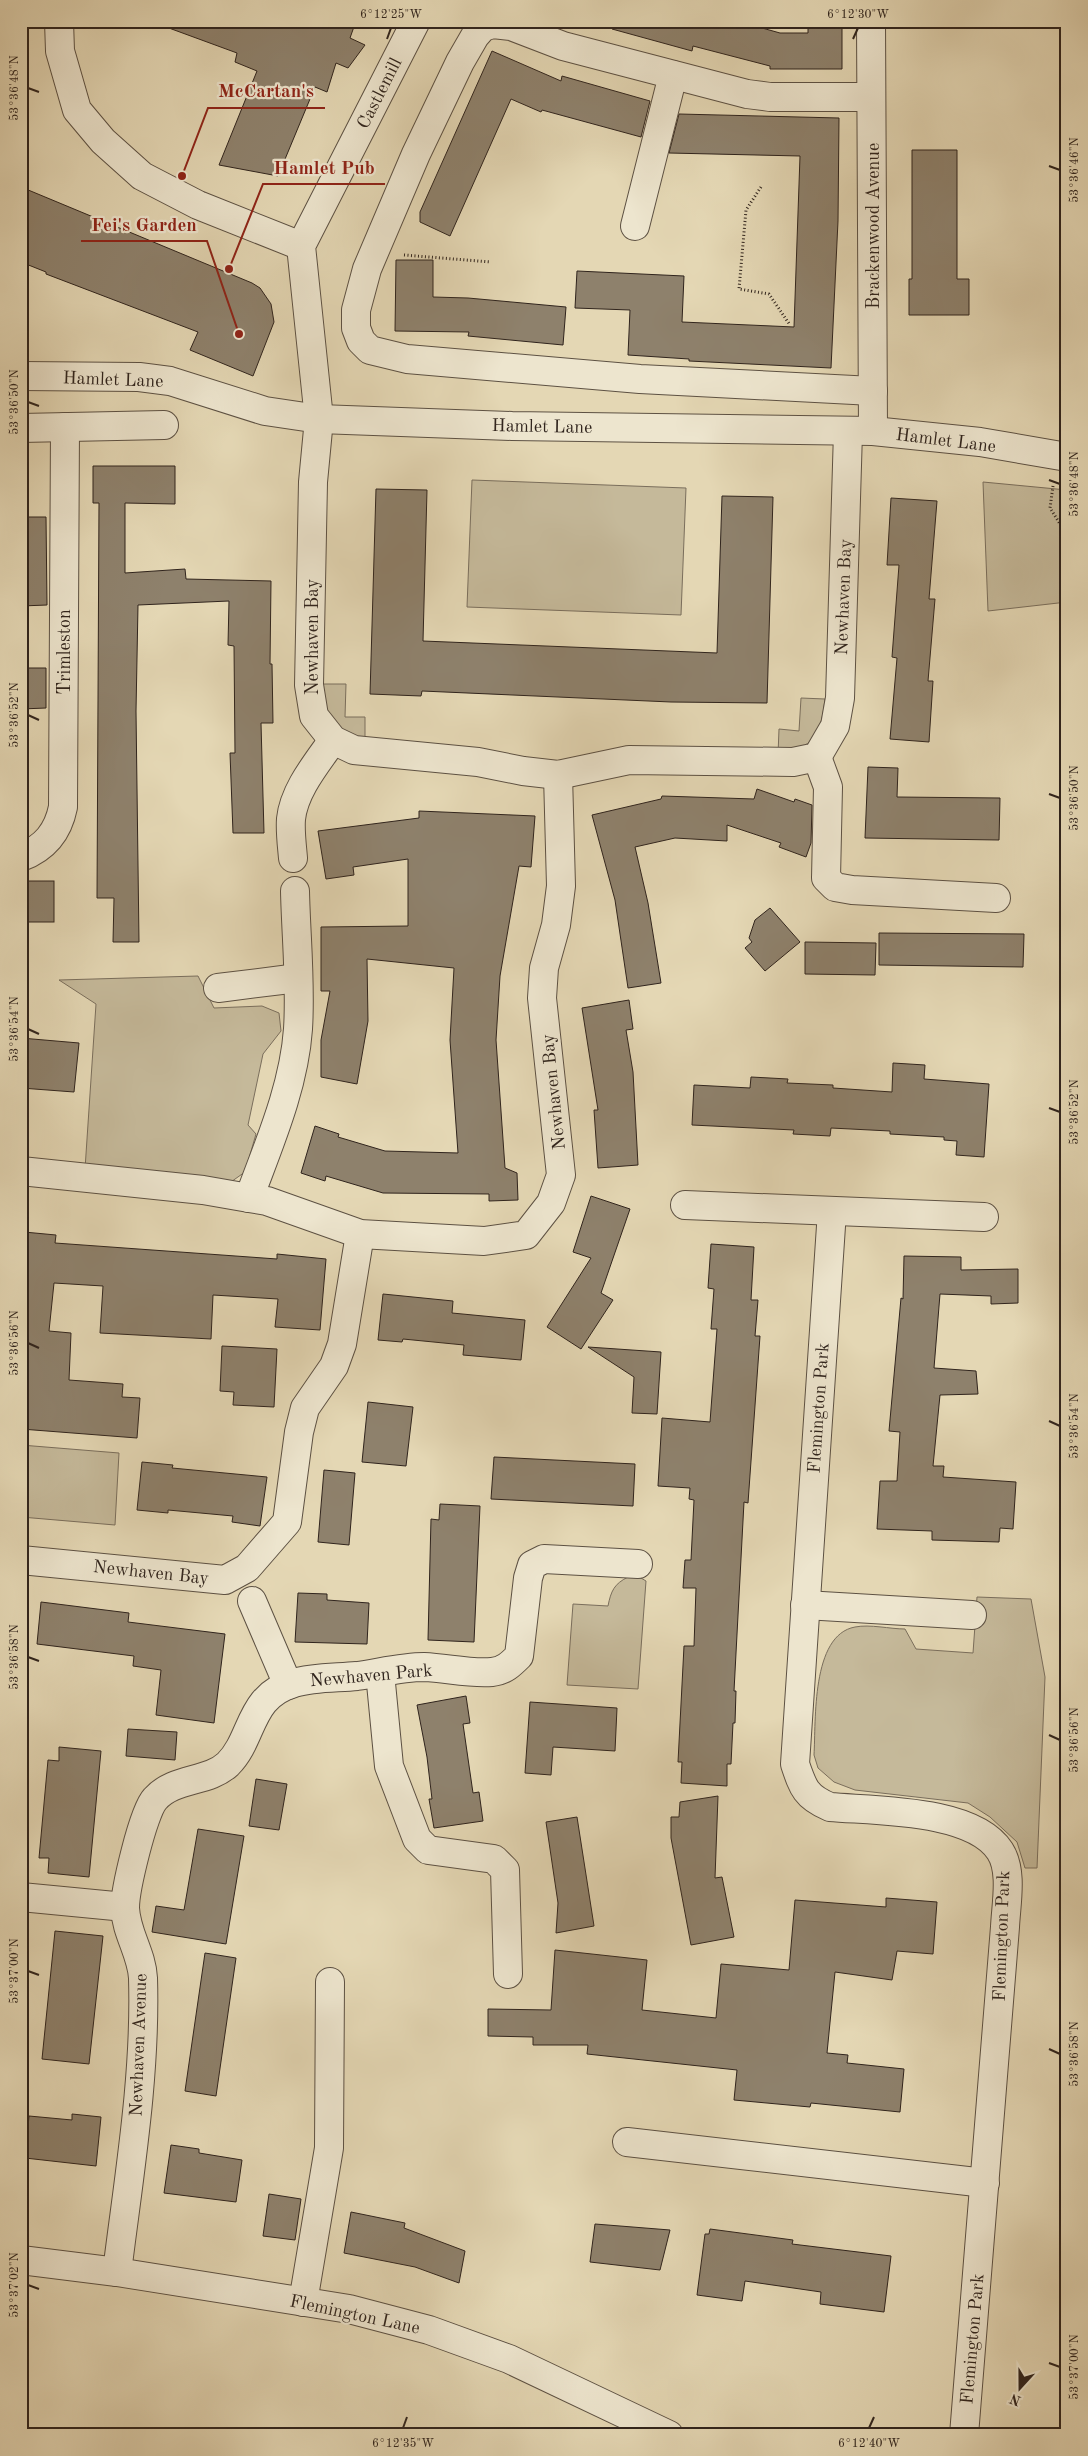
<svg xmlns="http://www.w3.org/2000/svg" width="1088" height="2456" font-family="'Old Standard TT',serif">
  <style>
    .green { fill: #c5b99a; stroke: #7a6e5c }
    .building { fill: #8e816c; stroke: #30241d }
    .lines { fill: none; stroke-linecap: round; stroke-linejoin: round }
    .minor-casing { stroke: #5d5143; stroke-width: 30 }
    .path { stroke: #30241d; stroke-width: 3; stroke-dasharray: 1 2.5; stroke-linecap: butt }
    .minor { stroke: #ede5ce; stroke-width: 28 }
    .ticks { fill: none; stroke: #30241d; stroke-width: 2 }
    .labels { text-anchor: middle; stroke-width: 4.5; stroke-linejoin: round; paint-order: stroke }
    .street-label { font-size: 18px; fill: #30241d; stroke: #ede5ce }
    .leader { fill: none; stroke: #8f2418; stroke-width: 2 }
    .callout-dot { fill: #8f2418; stroke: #ede5ce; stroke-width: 2 }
    .callout-label { font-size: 19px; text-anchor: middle; font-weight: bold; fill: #8f2418; stroke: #ede5ce; stroke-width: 4.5; stroke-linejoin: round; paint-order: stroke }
    .neatline { fill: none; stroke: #30241d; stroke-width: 2 }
    .ticks-label { font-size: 12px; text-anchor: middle; fill: #30241d }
  </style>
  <rect width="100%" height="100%" fill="#e4d7b4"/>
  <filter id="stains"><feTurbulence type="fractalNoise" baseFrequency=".004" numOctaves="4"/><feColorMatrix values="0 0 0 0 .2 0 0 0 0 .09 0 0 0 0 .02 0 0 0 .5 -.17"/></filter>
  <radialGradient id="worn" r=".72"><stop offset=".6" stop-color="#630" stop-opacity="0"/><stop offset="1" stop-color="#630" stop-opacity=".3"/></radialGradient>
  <!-- green -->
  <g class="green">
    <path d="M472,480L686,488L681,615L467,607Z"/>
    <path d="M983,482L1067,490V602L988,611Z"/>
    <path d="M322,684H346L345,717H365V742L346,738L323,707Z"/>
    <path d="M801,698L825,699C821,734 814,748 778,755L779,729L799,731Z"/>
    <path d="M198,976L214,1008L262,1006L279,1013L281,1031L263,1054L248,1125L256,1134L245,1172L228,1184L85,1169L96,1004L59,980Z"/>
    <path d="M21,1445L119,1453L115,1525L21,1517Z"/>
    <path d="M628,1577L641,1578L646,1581L638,1689L567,1685L573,1604L608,1606C611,1591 614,1584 628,1577Z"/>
    <path d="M977,1597L1031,1599L1045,1677L1037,1868H1025L1017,1842L990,1817L968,1803L855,1790L834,1782L818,1768L814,1755C816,1721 811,1635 855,1627C870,1624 890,1629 905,1629L916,1649L973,1653Z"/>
  </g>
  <!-- building -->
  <g class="building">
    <path d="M159,21H356L350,38L365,45L348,68L336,63L327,92L315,87L278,176L219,165L257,71L235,62L237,53L158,24Z"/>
    <path d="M613,21H737L780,33H808V21H842V69H770V66L693,46L692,51L612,29Z"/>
    <path d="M492,51L561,81L562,76L650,101L641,137L542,110L541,112L511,99L450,236L420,222V212Z"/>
    <path d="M679,114L839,118L838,221L831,368L689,361V359L628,355L630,310L575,308L577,271L684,276L682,322L794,327L800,156L669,153Z"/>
    <path d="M912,150H957V279H969V315H909V279H912Z"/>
    <path d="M21,187L252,283L260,288L271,304L274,322L253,376L190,350L198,332L46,274V272L21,262Z"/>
    <path d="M396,260H433V297L468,298L566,307L563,345L468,336L469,332L395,331Z"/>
    <path d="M93,466H175V504L125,503V573L185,569L186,579L271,581L270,664H272L273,723H261L264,833H233L230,753H235L234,646L228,645L229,601L138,605L136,711L139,942H113L114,898H97L99,503H93Z"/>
    <path d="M376,489L427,490L423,641L717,653L722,496L773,497L767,703L671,702L422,691L421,696L370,694Z"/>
    <path d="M891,498L937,501L929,599H935L928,681H933L929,742L890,739L897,658L892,657L899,565H887Z"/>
    <path d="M21,517H46L47,605L21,606Z"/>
    <path d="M21,668H46V708L21,709Z"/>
    <path d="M868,767L898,768L897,797L1000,798L999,840L865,838Z"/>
    <path d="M757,789L794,802L795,799L812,805L811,843L806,857L779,847L781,843L727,825V841L675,838L635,847L648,903L661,983L628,988L615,900L592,815L661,799L662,796L754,799Z"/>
    <path d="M419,811L535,816L531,867L519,866L500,976L496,1040L505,1168L517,1173L518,1200L489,1201V1194L383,1193L326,1176L325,1181L301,1173L315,1126L339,1134L338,1137L385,1151L458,1153L450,1040L454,968L367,959L368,1021L357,1084L321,1077V1040L330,991H321V927L408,926V859L353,867L354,875L326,879L318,831L419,818Z"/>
    <rect x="21" y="881" width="33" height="41"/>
    <path d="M770,908L800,942L765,971L745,948L752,942L749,938L755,920Z"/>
    <path d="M879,933L1024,934L1023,967L879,965Z"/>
    <path d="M805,942L876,943L875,975L805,974Z"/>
    <path d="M629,1000L633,1029L626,1030L633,1072L638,1165L598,1168L594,1110H598L582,1008Z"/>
    <path d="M21,1038L79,1043L74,1092L21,1088Z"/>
    <path d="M893,1063L925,1065L924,1079L989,1084L984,1157L956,1155L957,1141L944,1140V1137L890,1134V1131L831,1128L830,1136L793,1134L794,1130L692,1125L694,1085L750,1088L751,1077L788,1079L787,1083L833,1085V1088L892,1092Z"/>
    <path d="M591,1196L630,1209L601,1293L613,1300L581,1349L547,1327L591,1258L573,1252Z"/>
    <path d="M24,1232L56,1235L55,1243L277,1259V1254L326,1259L320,1330L275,1327L278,1299L213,1295L211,1339L100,1333L103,1286L54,1283L49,1331L71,1333L69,1380L123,1384L122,1397L140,1398L137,1438L21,1429V1236Z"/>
    <path d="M711,1244L754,1247L751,1300H758L755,1336H760L748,1503L744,1502L734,1691H736L735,1723H733L731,1764H727V1786L681,1783L682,1762H678L684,1646H694L696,1588H683L685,1560H691L694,1500L689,1499L690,1488L658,1486L662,1418L710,1422L717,1329H711L714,1289L708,1288Z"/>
    <path d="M904,1256L961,1257V1270L1018,1269V1303L991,1304V1296L940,1294L934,1368L976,1371L978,1394L940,1395L933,1466H944L943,1477L1016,1482L1013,1529L1000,1528L999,1542L932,1540V1531L877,1529L880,1481H897L900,1432L889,1431L901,1298L903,1299Z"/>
    <path d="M383,1294L453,1301L452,1313L525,1320L521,1360L463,1355L464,1345L403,1339L402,1342L378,1340Z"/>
    <path d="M222,1346L277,1349L274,1407L233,1405L234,1392L220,1391Z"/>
    <path d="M588,1347L661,1352L657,1414L632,1413L634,1377Z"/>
    <path d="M368,1402L413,1407L406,1466L362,1462Z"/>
    <path d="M494,1457L635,1464L633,1506L491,1499Z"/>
    <path d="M142,1462L173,1465L172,1468L267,1477L260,1526L232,1522L233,1516L168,1510V1513L137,1510Z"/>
    <path d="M324,1470L355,1473L349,1545L318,1542Z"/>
    <path d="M440,1504L480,1506L474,1642L428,1640L431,1519L439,1520Z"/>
    <path d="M298,1593L327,1594V1600L369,1603L367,1644L295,1642Z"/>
    <path d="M41,1602L129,1613L128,1622L225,1634L214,1723L156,1715L161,1670L133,1666L134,1656L37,1644Z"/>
    <path d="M466,1696L470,1723L463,1724L473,1793L479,1792L483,1821L434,1828L429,1799H432L427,1757L417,1705Z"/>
    <path d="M530,1702L617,1708L615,1751L553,1747L551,1775L525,1773Z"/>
    <path d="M128,1729L177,1732L175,1760L126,1756Z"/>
    <path d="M59,1747L101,1751L89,1877L48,1873L49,1858H39L48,1760L59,1761Z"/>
    <path d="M256,1779L287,1784L279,1830L249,1826Z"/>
    <path d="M718,1796L715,1878L722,1877L734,1937L691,1945L671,1838V1817H679L680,1802Z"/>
    <path d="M577,1817L594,1926L556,1933L558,1903L546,1822Z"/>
    <path d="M198,1829L244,1836L226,1944L152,1932L156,1906L184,1910Z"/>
    <path d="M886,1898L937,1902L933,1954L897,1951L892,1980L835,1972L827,2053L848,2055L847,2063L904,2069L900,2112L811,2103L810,2107L734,2100L737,2070L587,2054L588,2045H533V2037L488,2036V2009L551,2010L555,1950L647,1960L642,2010L716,2018L721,1964L789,1970L795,1900L886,1907Z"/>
    <path d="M55,1931L103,1936L89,2064L42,2059Z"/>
    <path d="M205,1953L236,1958L216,2096L185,2091Z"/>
    <path d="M72,2114L101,2117L96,2166L25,2158L29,2116L72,2120Z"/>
    <path d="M171,2145L199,2149V2153L242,2160L236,2202L164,2193Z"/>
    <path d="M269,2194L301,2199L295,2240L263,2236Z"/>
    <path d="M351,2212L405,2223L404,2228L465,2251L459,2283L415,2267L344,2253Z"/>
    <path d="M595,2224L670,2230L660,2270L590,2262Z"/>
    <path d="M710,2229L793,2240L792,2244L891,2256L884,2312L820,2304L821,2292L745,2281L742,2301L697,2295L705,2234H709Z"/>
  </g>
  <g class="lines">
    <defs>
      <g id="minor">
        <path d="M59,21L60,51L77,110L103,141L142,176L198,205L301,246"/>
        <path d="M416,21L301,246L319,419L313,482L309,685L314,716L333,740L354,750L478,762L523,771L558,775L629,760L793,762L817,757L835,726L840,698L848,432"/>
        <path d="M871,21L873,431"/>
        <path d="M871,97H770L747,94L563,46L511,26L493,24L483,27L475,36L460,62L416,154L367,269L356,310V328L361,341L370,350L407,359L640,379L873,391"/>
        <path d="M635,226L673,75"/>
        <path d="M21,376L139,377L170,381L265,411L319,419L512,426L873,431L980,442L1067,457"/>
        <path d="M21,428L164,425"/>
        <path d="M817,757L828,787L826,878L835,887L852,890L996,898"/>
        <path d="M21,857C45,848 58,832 63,807L65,427"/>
        <path d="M293,858C292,846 290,832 291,819C294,790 317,763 333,740"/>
        <path d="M218,988L298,978"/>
        <path d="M21,1171L203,1190L249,1198L267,1201L360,1234L484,1241L526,1235L551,1203L561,1175L542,998L544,968L556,925L561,886L558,775"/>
        <path d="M249,1198C269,1144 294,1087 298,1029C301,983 296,937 295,891"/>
        <path d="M685,1205L984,1217"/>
        <path d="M832,1211L795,1764C803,1788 806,1797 830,1807C876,1811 973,1809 1000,1851C1013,1871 1006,1904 1005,1927L964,2435"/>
        <path d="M21,1560L225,1580L247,1568L287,1522L299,1432L305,1408L334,1366L342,1344L360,1234"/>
        <path d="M252,1601L288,1685"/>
        <path d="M805,1605L972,1615"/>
        <path d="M380,1673L389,1766L417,1839L428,1850L494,1859L505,1870L508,1974"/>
        <path d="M21,1897L125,1907"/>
        <path d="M627,2142L985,2183"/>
        <path d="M21,2260L117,2272L349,2309L429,2330L509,2359L669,2435"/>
        <path d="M117,2272C129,2175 146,2076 143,1978C142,1954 126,1933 125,1908C125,1890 143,1812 155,1799C174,1777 208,1783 228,1764C254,1738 248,1696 294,1683C313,1677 337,1678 357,1676C379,1673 402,1667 424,1667C447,1668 470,1674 492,1672C504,1671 511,1664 519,1656L528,1578L532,1565L544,1559L638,1564"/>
        <path d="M303,2302L329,2148L330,1982"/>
      </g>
    </defs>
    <!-- minor casing -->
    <use href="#minor" class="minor-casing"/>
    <!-- path -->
    <g class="path">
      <path d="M761,187L746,210L739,289L769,294L790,325"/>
      <path d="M404,255L491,262"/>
      <path d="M1053,486L1050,508L1067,535"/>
    </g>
    <!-- minor -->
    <use href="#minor" class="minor"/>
  </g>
  <!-- ticks -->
  <path class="ticks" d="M387,39L391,28M853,39L858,28M28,88L39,92M1049,166L1060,170M28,402L39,406M1049,480L1060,484M28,715L39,720M1049,794L1060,798M28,1029L39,1034M1049,1108L1060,1112M28,1343L39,1348M1049,1421L1060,1426M28,1657L39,1661M1049,1735L1060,1740M28,1971L39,1975M1049,2049L1060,2054M28,2285L39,2289M1049,2363L1060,2367M403,2428L407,2417M869,2428L874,2417"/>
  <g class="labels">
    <!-- street labels -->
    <g class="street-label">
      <text transform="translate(379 93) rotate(-63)" y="6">Castlemill</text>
      <text transform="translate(873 226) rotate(-90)" y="6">Brackenwood Avenue</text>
      <text transform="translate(113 379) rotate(2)" y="6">Hamlet Lane</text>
      <text transform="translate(542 426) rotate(1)" y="6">Hamlet Lane</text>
      <text transform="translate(946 440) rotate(7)" y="6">Hamlet Lane</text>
      <text transform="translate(843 597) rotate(-88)" y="6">Newhaven Bay</text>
      <text transform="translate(312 637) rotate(-90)" y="6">Newhaven Bay</text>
      <text transform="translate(64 652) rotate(-90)" y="6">Trimleston</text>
      <text transform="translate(553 1092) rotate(-96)" y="6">Newhaven Bay</text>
      <text transform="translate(818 1408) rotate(-86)" y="6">Flemington Park</text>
      <text transform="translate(151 1572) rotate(6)" y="6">Newhaven Bay</text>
      <text transform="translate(371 1675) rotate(-5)" y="6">Newhaven Park</text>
      <text transform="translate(1001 1936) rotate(-88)" y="6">Flemington Park</text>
      <text transform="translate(138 2045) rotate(-88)" y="6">Newhaven Avenue</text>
      <text transform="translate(355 2314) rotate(12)" y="6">Flemington Lane</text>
      <text transform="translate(972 2339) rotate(-85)" y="6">Flemington Park</text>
    </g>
  </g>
  <!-- callouts -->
  <path class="leader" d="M182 176L208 108H325M229 269L263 184H385M239 334L207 241H81"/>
  <g class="callout-dot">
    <circle cx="182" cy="176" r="5"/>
    <circle cx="229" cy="269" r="5"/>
    <circle cx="239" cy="334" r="5"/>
  </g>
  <g class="callout-label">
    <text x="266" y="97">McCartan's</text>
    <text x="324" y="174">Hamlet Pub</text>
    <text x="144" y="231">Fei's Garden</text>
  </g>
  <!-- margin -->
  <rect width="1088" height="2456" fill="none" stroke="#e4d7b4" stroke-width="55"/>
  <!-- north arrow -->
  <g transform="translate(1020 2388) rotate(201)" stroke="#ede5ce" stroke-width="4" paint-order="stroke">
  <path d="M0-4L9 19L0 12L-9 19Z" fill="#30241d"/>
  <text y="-8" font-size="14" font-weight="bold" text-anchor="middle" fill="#30241d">N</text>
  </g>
  <rect x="28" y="28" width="1032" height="2400" class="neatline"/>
  <g class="ticks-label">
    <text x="391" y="18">6°12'25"W</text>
    <text x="858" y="18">6°12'30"W</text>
    <text transform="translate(14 88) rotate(-90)" y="4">53°36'48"N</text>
    <text transform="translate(1074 170) rotate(-90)" y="4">53°36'46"N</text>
    <text transform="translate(14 402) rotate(-90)" y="4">53°36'50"N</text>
    <text transform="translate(1074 484) rotate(-90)" y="4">53°36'48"N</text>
    <text transform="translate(14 715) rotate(-90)" y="4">53°36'52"N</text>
    <text transform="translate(1074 798) rotate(-90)" y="4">53°36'50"N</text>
    <text transform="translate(14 1029) rotate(-90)" y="4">53°36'54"N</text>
    <text transform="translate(1074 1112) rotate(-90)" y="4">53°36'52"N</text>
    <text transform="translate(14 1343) rotate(-90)" y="4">53°36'56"N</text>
    <text transform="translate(1074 1426) rotate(-90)" y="4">53°36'54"N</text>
    <text transform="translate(14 1657) rotate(-90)" y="4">53°36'58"N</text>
    <text transform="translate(1074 1740) rotate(-90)" y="4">53°36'56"N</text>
    <text transform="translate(14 1971) rotate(-90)" y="4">53°37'00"N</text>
    <text transform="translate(1074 2054) rotate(-90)" y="4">53°36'58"N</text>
    <text transform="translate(14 2285) rotate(-90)" y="4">53°37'02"N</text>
    <text transform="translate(1074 2367) rotate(-90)" y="4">53°37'00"N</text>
    <text x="403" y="2447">6°12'35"W</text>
    <text x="869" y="2447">6°12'40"W</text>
  </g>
  <rect width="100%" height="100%" filter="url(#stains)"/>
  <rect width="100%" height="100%" fill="url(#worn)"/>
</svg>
